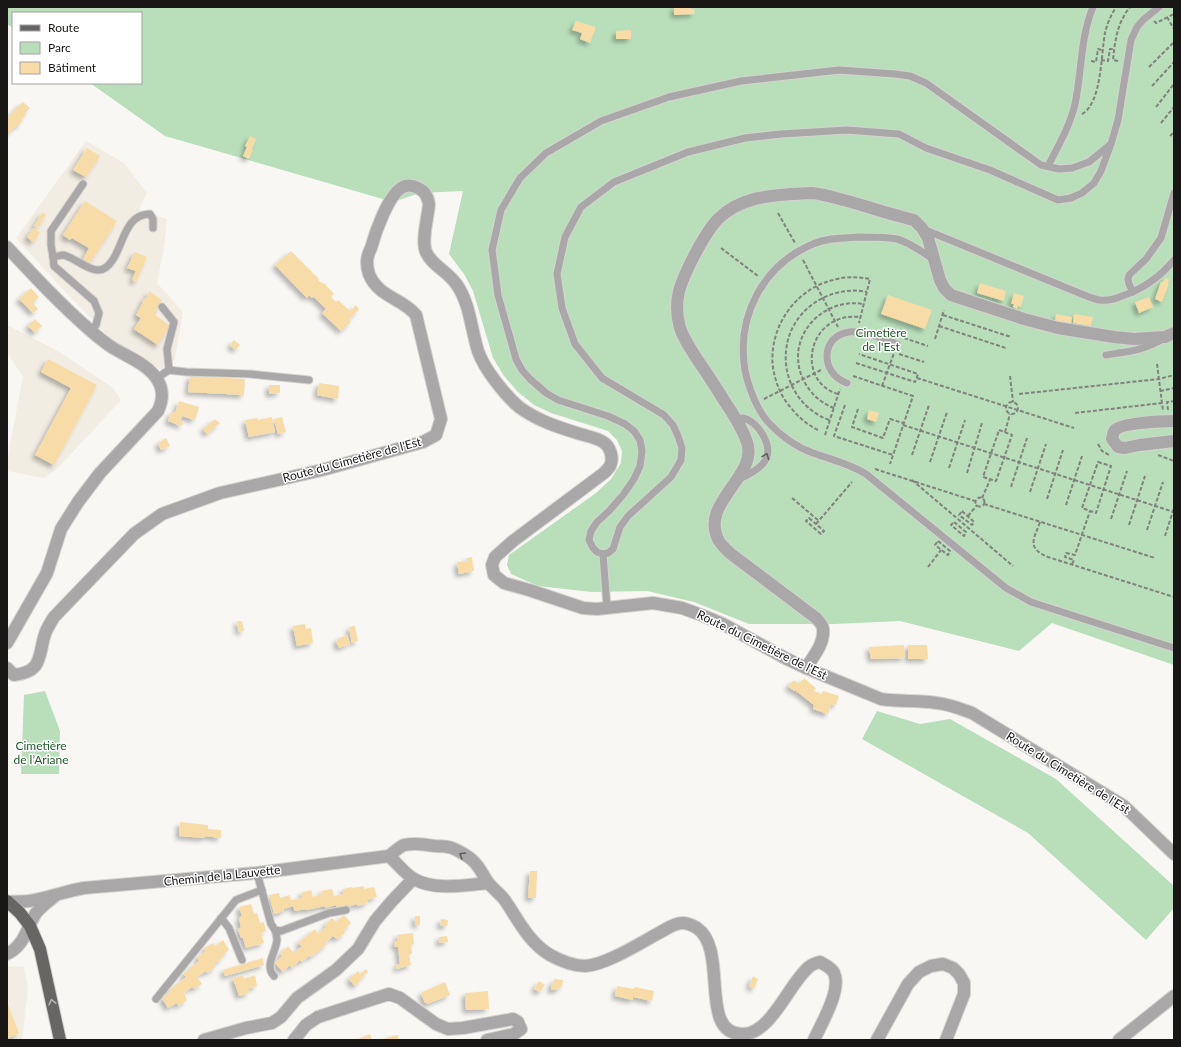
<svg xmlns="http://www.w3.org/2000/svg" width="1181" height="1047" font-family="Lato,sans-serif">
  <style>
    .built { fill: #f2ede3 }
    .green { fill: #b8dfba }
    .building { fill: #f7dca8; filter: url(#shadow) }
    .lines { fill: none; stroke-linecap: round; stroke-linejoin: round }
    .lane-casing { stroke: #d5d3d0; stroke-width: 9 }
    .street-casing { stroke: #d5d3d0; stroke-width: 14 }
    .primary-casing { stroke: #d5d3d0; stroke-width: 14 }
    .path { stroke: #83817f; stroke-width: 2; stroke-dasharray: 4 2; stroke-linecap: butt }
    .lane { stroke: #a9a7a7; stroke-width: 7 }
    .street { stroke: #a9a7a7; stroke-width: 12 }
    .primary { stroke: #686565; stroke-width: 12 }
    .oneway { stroke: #605f5e }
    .oneway2 { stroke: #b4b2b2 }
    .labels { text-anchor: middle; stroke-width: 3; stroke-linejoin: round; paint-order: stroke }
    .park-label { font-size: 12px; fill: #1f5c28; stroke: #fff }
    .street-label { font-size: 12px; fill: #181716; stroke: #fff }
  </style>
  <defs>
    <filter id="shadow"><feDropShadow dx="-3.5" dy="3.5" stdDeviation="2" flood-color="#0004"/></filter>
  </defs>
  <rect width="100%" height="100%" fill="#f9f7f4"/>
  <!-- built -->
  <g class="built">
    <path d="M86,141L124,163L147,193L139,210L167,219L164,247L157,283L183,312L175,359L162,370L110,338L73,300L16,238Z"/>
    <path d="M7,325L58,351L113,388L121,400L57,469L44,478L7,471V461L23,376L7,353Z"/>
    <path d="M7,966L24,967L28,989L22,1040H7Z"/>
  </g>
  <!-- green -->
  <g class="green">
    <path d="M7,7H1174V665L1052,623L1019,651L900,621L835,624H749L694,602L647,591L592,592L538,586L511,574L507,565L509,555L596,493L611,479L621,463L622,451L617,440L608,431L551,413L534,405L518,392L504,376L493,358L473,291L464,274L449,254L463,191L420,193L393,202L165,136L90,83H141V13H13V28L7,24Z"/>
    <path d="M45,691L60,731L59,774H21L24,695Z"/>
    <path d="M877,711L920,724L950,719L1056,779L1174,886V908L1146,940L1028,833L862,739Z"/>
  </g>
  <!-- building -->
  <g class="building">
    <path d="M674,7H691V9H694L695,14L674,15Z"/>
    <path d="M576,21L596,27L590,43L580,39L582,33L572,30Z"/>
    <path d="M631,30V39H616V31Z"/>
    <path d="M23,102L30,108L24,114L26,115L21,120L22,121L18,126L17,125L7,135V118Z"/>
    <path d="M250,136L256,139L252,149L253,150L249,159L243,156L247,147L245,146Z"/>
    <path d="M87,148L100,156L86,177L73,170Z"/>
    <path d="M85,201L117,221L90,263L83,259L89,248L72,238L70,240L63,235Z"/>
    <path d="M43,212L46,215L37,228L34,226Z"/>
    <path d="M34,228L40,233L33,242L27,237Z"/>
    <path d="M291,251L319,279L318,281L325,284L334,294L331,297L336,302L338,300L350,311L356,305L359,309L349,320L351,322L341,331L322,313L326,309L314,297L312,298L309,295L307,298L275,265Z"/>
    <path d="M135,252L147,257L136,282L132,280L136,271L127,268Z"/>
    <path d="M1165,278L1169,279L1168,284H1169L1162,302L1155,299L1161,282H1163Z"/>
    <path d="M980,283L1006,291L1004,301L977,293Z"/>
    <path d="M31,288L39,297L33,303L38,309L33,313L19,299Z"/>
    <path d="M149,291L162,300L155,312H157L155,315L168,324H170L169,325L170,326L158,345L134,329L141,318L136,315L143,302L142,301L147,297Z"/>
    <path d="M1014,293L1024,296L1021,307L1018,306L1017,309L1013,307L1014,304H1011Z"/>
    <path d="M888,295L932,310L925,329L881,314Z"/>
    <path d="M1149,297L1153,307L1139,313L1135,302Z"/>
    <path d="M1056,314L1072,317L1071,324L1055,322Z"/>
    <path d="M1074,314L1093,317L1091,326L1073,323Z"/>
    <path d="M35,319L42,326L35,333L28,326Z"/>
    <path d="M234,340L240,345L236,350L230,345Z"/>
    <path d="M48,359L97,385L54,465L35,455L71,388L41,372Z"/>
    <path d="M190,376L245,379L244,395L188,392Z"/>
    <path d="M319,383L339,386L338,399L317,395Z"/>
    <path d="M269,385H280V393L269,394Z"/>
    <path d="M179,401L199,407L195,420L182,416L180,421L183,422L182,426L168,421L171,412L175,413Z"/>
    <path d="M869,410L879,413L876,422L867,419Z"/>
    <path d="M272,417L275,432L249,437L245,420L257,418L258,420Z"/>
    <path d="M282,417L286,432L278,434L274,419Z"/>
    <path d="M215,419L220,423L207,434L203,429Z"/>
    <path d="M166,438L170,446L161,450L158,443Z"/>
    <path d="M472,557L474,571L459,574L457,562L467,561V558Z"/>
    <path d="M237,621H242L244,631L239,632Z"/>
    <path d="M305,624L306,629L311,628L313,643L297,646L293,626Z"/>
    <path d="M355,626L358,641L352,643L349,627Z"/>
    <path d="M347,635L350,644L339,648L336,641L339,639V638Z"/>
    <path d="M904,645L905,658L871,659L869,647Z"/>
    <path d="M908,645H927L928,659H908Z"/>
    <path d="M804,678L816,688L814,691L822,694L823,691L839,696L836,705L831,704L828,714L813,709L814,705L795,690L794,691L788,686L794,680L799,684Z"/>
    <path d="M180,822L208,825V829L221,830V838L205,836L204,838L179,836Z"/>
    <path d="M530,871H537L536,898H528Z"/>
    <path d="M364,886V889L374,887L377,897L367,900L368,903L357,906V904L347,907V905L337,908L336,905L325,908V906L306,910L305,909L295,911L293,906L284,909V911L274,914L269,895L279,893L280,898L290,895L291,900L302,898L301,893L311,890L313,897L322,894L321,891L332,889L334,896L343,894V889L352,887L353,888Z"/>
    <path d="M251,904L254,914L257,913L260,923L264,922L266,931L261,933L264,943L246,948L243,938H241L238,929L241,928L239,918L242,916L239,907Z"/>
    <path d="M344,915L351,923L344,930L345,933L337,939L333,936L326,942L327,944L311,957L309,956L302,962L300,960L292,968L290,965L283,972L275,963L282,956L280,954L288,946L294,953L302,946L298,943L315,929L318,934L326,927L325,925L332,918L336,922Z"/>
    <rect x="415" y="916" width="5" height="9"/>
    <path d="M441,919L448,920L447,926H440Z"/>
    <path d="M413,933L414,944L411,945L412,953L409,955L411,965L397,969L396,965L400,964L398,947H395L394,941H398L397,935Z"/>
    <path d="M447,936L448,942L439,943V937Z"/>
    <path d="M223,940L229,950L222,956L223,958L214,964L216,967L207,973L206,971L197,977L202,984L194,989L192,987L184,993L187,1000L178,1006L177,1003L168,1008L162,998L170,992L169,990L186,977L183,974L191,968V967L199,961L197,957L206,951L204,948L213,943L215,946Z"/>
    <path d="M263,958L264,965L225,976L223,970Z"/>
    <path d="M366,969L368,972L360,979L361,980L355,986L349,979L358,971L360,974Z"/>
    <path d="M243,975L244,979L255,975L257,986L248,989L249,993L239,996L233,978Z"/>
    <path d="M753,976L758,979L754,989L749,986Z"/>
    <path d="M554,979L563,980L562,987H559L558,990H551V983L554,984Z"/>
    <path d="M539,981L545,985L540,992L534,989Z"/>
    <path d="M445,982L450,995L427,1004L426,1002L425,1003L421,993Z"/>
    <path d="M617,986L634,989L635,987L654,991L652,1001L633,997V1000L615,996Z"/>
    <path d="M488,991L489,1009L466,1010L465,993Z"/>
    <path d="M7,1002L19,1033L7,1039Z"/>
    <path d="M370,1034L372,1040H357L361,1038Z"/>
    <path d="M398,1035L399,1040H381L392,1036Z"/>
  </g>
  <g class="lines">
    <defs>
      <g id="lane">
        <path d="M1111,144L1089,162L1072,168L1059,169L1041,165L926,83L910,76L895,74L839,70L741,81L669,97L601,121L546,153L520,178L501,210L492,250L498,295L516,359L522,370L530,379L546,393L558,400L608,416L625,424L634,431L640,440L642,451L640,466L634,479L623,495L609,511L597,522L591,531L589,540L593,548L597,552L603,554L608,553L613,549L620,527L628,516L671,477L681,460L682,448L678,436L673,425L664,415L602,378L575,344L562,308L557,274L565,237L581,207L614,182L688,152L745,138L781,134L847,130L899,134L926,148L990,170L1058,200L1071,198L1082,193L1094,183L1101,171L1111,144L1118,120L1131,40L1137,27L1143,20L1159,7"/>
        <path d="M1048,166C1058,146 1070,126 1075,104C1082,72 1080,38 1093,7"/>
        <path d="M923,229L1089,297C1092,298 1097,300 1100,300C1108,301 1115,299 1122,296C1143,289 1160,277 1174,260"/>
        <path d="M53,257L51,245V231L83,184"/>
        <path d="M934,260C924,253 909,242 897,239C886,237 870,237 858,237C843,238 827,238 813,244C763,265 736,316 745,370C748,386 757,410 768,422C780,435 796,447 813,453C832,460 848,463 866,474L1006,588L1031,602L1174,648"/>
        <path d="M1133,292L1129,284L1128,279L1129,275L1146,259L1161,238L1174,193"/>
        <path d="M91,331L96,325L99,313L94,301L54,266L53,257C56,257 60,255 63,255C75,257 93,276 105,268C124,255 121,214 150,214L153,219V228"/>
        <path d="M1106,355C1126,352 1147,350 1164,338"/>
        <path d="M169,370L186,372L250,374L309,380"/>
        <path d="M157,378L169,370L167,349L174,322L162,307"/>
        <path d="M847,383C820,374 820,336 849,332C863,330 883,339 897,344"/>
        <path d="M736,419C739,419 741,418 743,418C758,421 774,446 765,461C760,469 748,475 739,479"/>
        <path d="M603,554L607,607"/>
        <path d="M257,873L271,924L275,930L281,931L329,913L346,910"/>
        <path d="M221,918L229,928L242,960"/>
        <path d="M274,976C264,966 276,952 277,940C277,937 276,933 275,930"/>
        <path d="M156,999L236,900L262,890"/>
      </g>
      <g id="street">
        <path d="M7,247C34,276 61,305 91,331C98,337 105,343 113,348C128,357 147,364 157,379C164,390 163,400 158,411L100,473L78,502L61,529L47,573L7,643"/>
        <path d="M1174,421C1163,421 1121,423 1115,430C1113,432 1113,436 1112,439L1118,447L1125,448L1139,445L1174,441"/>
        <path d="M7,668L14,675C43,672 38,656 45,634C47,628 51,622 54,617L134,534L162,514L220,493L322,470L423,442L436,435L441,419L416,315C402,298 378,297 369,274C368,271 367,266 367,262C367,258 369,252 371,248C375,233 389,193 403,187C408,184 414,186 418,188C425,191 428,197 429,204C428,217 421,241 426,252C432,266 449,272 457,285C470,304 471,329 478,351C484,369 505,395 519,407C538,421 558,427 580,434C587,436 597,438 603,442C610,446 614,458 610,466C609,468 606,471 604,473L513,541L495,557L492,565L494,575L504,583L529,590L583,608L597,609L653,603L682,608L704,616L723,624L787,659L806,668L881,699C899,702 918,700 937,703C949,704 961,709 972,713L1124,806L1174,854"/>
        <path d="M806,668C813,657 825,643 823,629C823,625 819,621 816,618L731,554C727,550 722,546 719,541C698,503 759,476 747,442C742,428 734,415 725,402C717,389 708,375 699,362C692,351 684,340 680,328C672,299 681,282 694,256C701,243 708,229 719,218C739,199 764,196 791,194C798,194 805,193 812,193C825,194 838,199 851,202C872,208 893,215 914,220L922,228L928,238L940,280L944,288L951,295L1024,319L1058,328L1114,337L1134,339L1165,337L1174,333"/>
        <path d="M389,856C397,863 405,874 414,879C434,891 467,885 488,883"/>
        <path d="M7,902C14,901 22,902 29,901C48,898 66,891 84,888L257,873L389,856C393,853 399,847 404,845C413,843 424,844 434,846C440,846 447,846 452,848C457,850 470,857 473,861C479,866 483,875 487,881C492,888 499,893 504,899C518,919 528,942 550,955C561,961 572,966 585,966C605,965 639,944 657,934C665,930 674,923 682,923C688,923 692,925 697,928C729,950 698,1034 742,1034C771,1035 789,983 809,967C812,964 816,963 820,962C825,965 831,967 834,973C842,990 821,1024 814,1040"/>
        <path d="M7,954C25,945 26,929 36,913C41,907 49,901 55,896"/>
        <path d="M204,1040L246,1028L272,1023L281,1017L297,998L336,970L358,949L375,921L392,901L413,879"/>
        <path d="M294,1040L306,1025L318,1017L389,994L400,998L436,1024L448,1029L463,1028L513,1019L518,1022L521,1029L514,1034L487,1040"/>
        <path d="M877,1040L908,984L919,972L931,966L943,964L953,968L959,974L964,983V994L946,1040"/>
        <path d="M1119,1040L1174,996"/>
      </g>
      <path id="primary" d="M7,901L20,913L30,926L40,949L60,1040"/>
    </defs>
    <!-- lane casing -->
    <use href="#lane" class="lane-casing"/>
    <!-- street casing -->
    <use href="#street" class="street-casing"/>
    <!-- primary casing -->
    <use href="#primary" class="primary-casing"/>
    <!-- path -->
    <g class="path">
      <path d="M1167,17L1174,29"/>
      <path d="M1154,21L1156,23L1174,14"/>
      <path d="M1101,60L1108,61L1110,49H1114"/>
      <path d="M1091,61L1096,62L1098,49L1102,50"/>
      <path d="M1118,61L1113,60C1115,41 1117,23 1130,7"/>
      <path d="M1149,67L1174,42"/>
      <path d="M1152,86L1174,62"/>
      <path d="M1156,107L1174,84"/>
      <path d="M1082,114C1102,103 1101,53 1105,33C1107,24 1111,15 1116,7"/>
      <path d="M1161,123L1174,107"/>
      <path d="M1170,136L1174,132"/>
      <path d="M778,213L795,243"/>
      <path d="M721,248L758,276"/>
      <path d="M803,260L838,327"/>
      <path d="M943,315L1011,337"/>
      <path d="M939,326L1006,348"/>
      <path d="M899,335L901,329"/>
      <path d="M904,338L928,346"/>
      <path d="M935,339L944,310"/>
      <path d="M899,354L924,362"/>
      <path d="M856,363L915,382L918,374L859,354"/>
      <path d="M1157,364L1163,411"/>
      <path d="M853,376L913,396L890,464"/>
      <path d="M1010,376L1013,402"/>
      <path d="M917,378L1074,428"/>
      <path d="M882,386L894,353"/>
      <path d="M1160,391L1174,388"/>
      <path d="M838,394C794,381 808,311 860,317"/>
      <path d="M1019,394L1159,379L1174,375"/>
      <path d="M764,399L821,370"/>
      <circle cx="1012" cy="408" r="6"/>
      <path d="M845,405L834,436L893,455"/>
      <path d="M834,408C809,399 792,370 800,343C808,316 836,299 864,304"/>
      <path d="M858,409L852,427L883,438L890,419L903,423"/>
      <path d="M1168,410L1167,402L1174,401"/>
      <path d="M1075,413L1162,403"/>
      <path d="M829,420C774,399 770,322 825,297C838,291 853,289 867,292"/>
      <path d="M903,425L1174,512"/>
      <path d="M818,430C808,425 799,418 792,409C781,397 776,384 773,368C768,328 795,289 833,280C846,276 858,277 870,279L859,323"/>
      <path d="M999,430L1012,435L996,481L983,477Z"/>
      <path d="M1005,432L1010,414"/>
      <path d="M825,435L840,389"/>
      <path d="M1098,444L1102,451L1109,455"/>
      <path d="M912,455L929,405"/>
      <path d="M1158,455L1174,461"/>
      <path d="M930,462L947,412"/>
      <path d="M1098,462L1111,466L1096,513L1082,508Z"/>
      <path d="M949,468L965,420"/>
      <path d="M875,469L975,501"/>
      <path d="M967,473L982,423"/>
      <path d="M912,480L1013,566"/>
      <path d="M1011,487L1027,438"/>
      <path d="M1030,492L1046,444"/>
      <circle cx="980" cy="502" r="4.5"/>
      <path d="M792,498L819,521"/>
      <path d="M982,498L990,480"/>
      <path d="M1047,499L1063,450"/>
      <path d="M984,504L1155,558"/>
      <path d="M1066,505L1082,456"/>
      <path d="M962,511L974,522L972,525L959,515Z"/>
      <path d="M968,516L977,505"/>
      <path d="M809,518L824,531L821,534L806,521Z"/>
      <path d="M1111,519L1127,471"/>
      <path d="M954,522L966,532L964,536L951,525Z"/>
      <path d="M1040,522C1034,539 1026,548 1048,557L1174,597"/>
      <path d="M816,524L852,482"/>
      <path d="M1129,525L1145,476"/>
      <path d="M1147,530L1163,482"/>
      <path d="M1165,536L1174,508"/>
      <path d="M938,541L950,551L948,555L935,545Z"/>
      <path d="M1072,564L1074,560L1065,557L1066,553L1075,555L1090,511"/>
      <path d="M928,567L941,550"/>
    </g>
    <!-- lane -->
    <use href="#lane" class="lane"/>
    <!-- street -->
    <use href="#street" class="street"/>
    <!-- primary -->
    <use href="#primary" class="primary"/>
  </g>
  <!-- one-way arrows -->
  <defs><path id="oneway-chevron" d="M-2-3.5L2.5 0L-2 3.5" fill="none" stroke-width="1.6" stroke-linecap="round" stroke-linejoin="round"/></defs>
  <g class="oneway">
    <use href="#oneway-chevron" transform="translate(766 456) rotate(-70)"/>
    <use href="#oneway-chevron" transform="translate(462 855) rotate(-150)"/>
  </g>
  <use class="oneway2" href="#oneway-chevron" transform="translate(52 1002) rotate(-103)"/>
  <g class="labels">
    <!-- park labels -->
    <g class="park-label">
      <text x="881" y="337">Cimetière<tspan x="881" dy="14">de l'Est</tspan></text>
      <text x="41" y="750">Cimetière<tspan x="41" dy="14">de l’Ariane</tspan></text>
    </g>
    <!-- street labels -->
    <g class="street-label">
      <text transform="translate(352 460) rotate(-15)" y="4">Route du Cimetière de l'Est</text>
      <text transform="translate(762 645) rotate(26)" y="4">Route du Cimetière de l'Est</text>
      <text transform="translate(1068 773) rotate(32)" y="4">Route du Cimetière de l'Est</text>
      <text transform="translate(222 876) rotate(-6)" y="4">Chemin de la Lauvette</text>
    </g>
  </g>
  <!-- border -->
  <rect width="1181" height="1047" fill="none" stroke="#181716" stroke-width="16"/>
  <!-- legend -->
  <rect x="12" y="12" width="130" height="72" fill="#ffffff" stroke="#a3a2a2"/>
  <rect x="20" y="25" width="20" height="6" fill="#686565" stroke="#a3a2a2"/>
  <text x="48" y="32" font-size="12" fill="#181716">Route</text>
  <rect x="20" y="42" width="20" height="12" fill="#b8dfba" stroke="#a3a2a2"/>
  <text x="48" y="52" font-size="12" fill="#181716">Parc</text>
  <rect x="20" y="62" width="20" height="12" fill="#f7dca8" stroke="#a3a2a2"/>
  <text x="48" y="72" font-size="12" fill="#181716">Bâtiment</text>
</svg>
